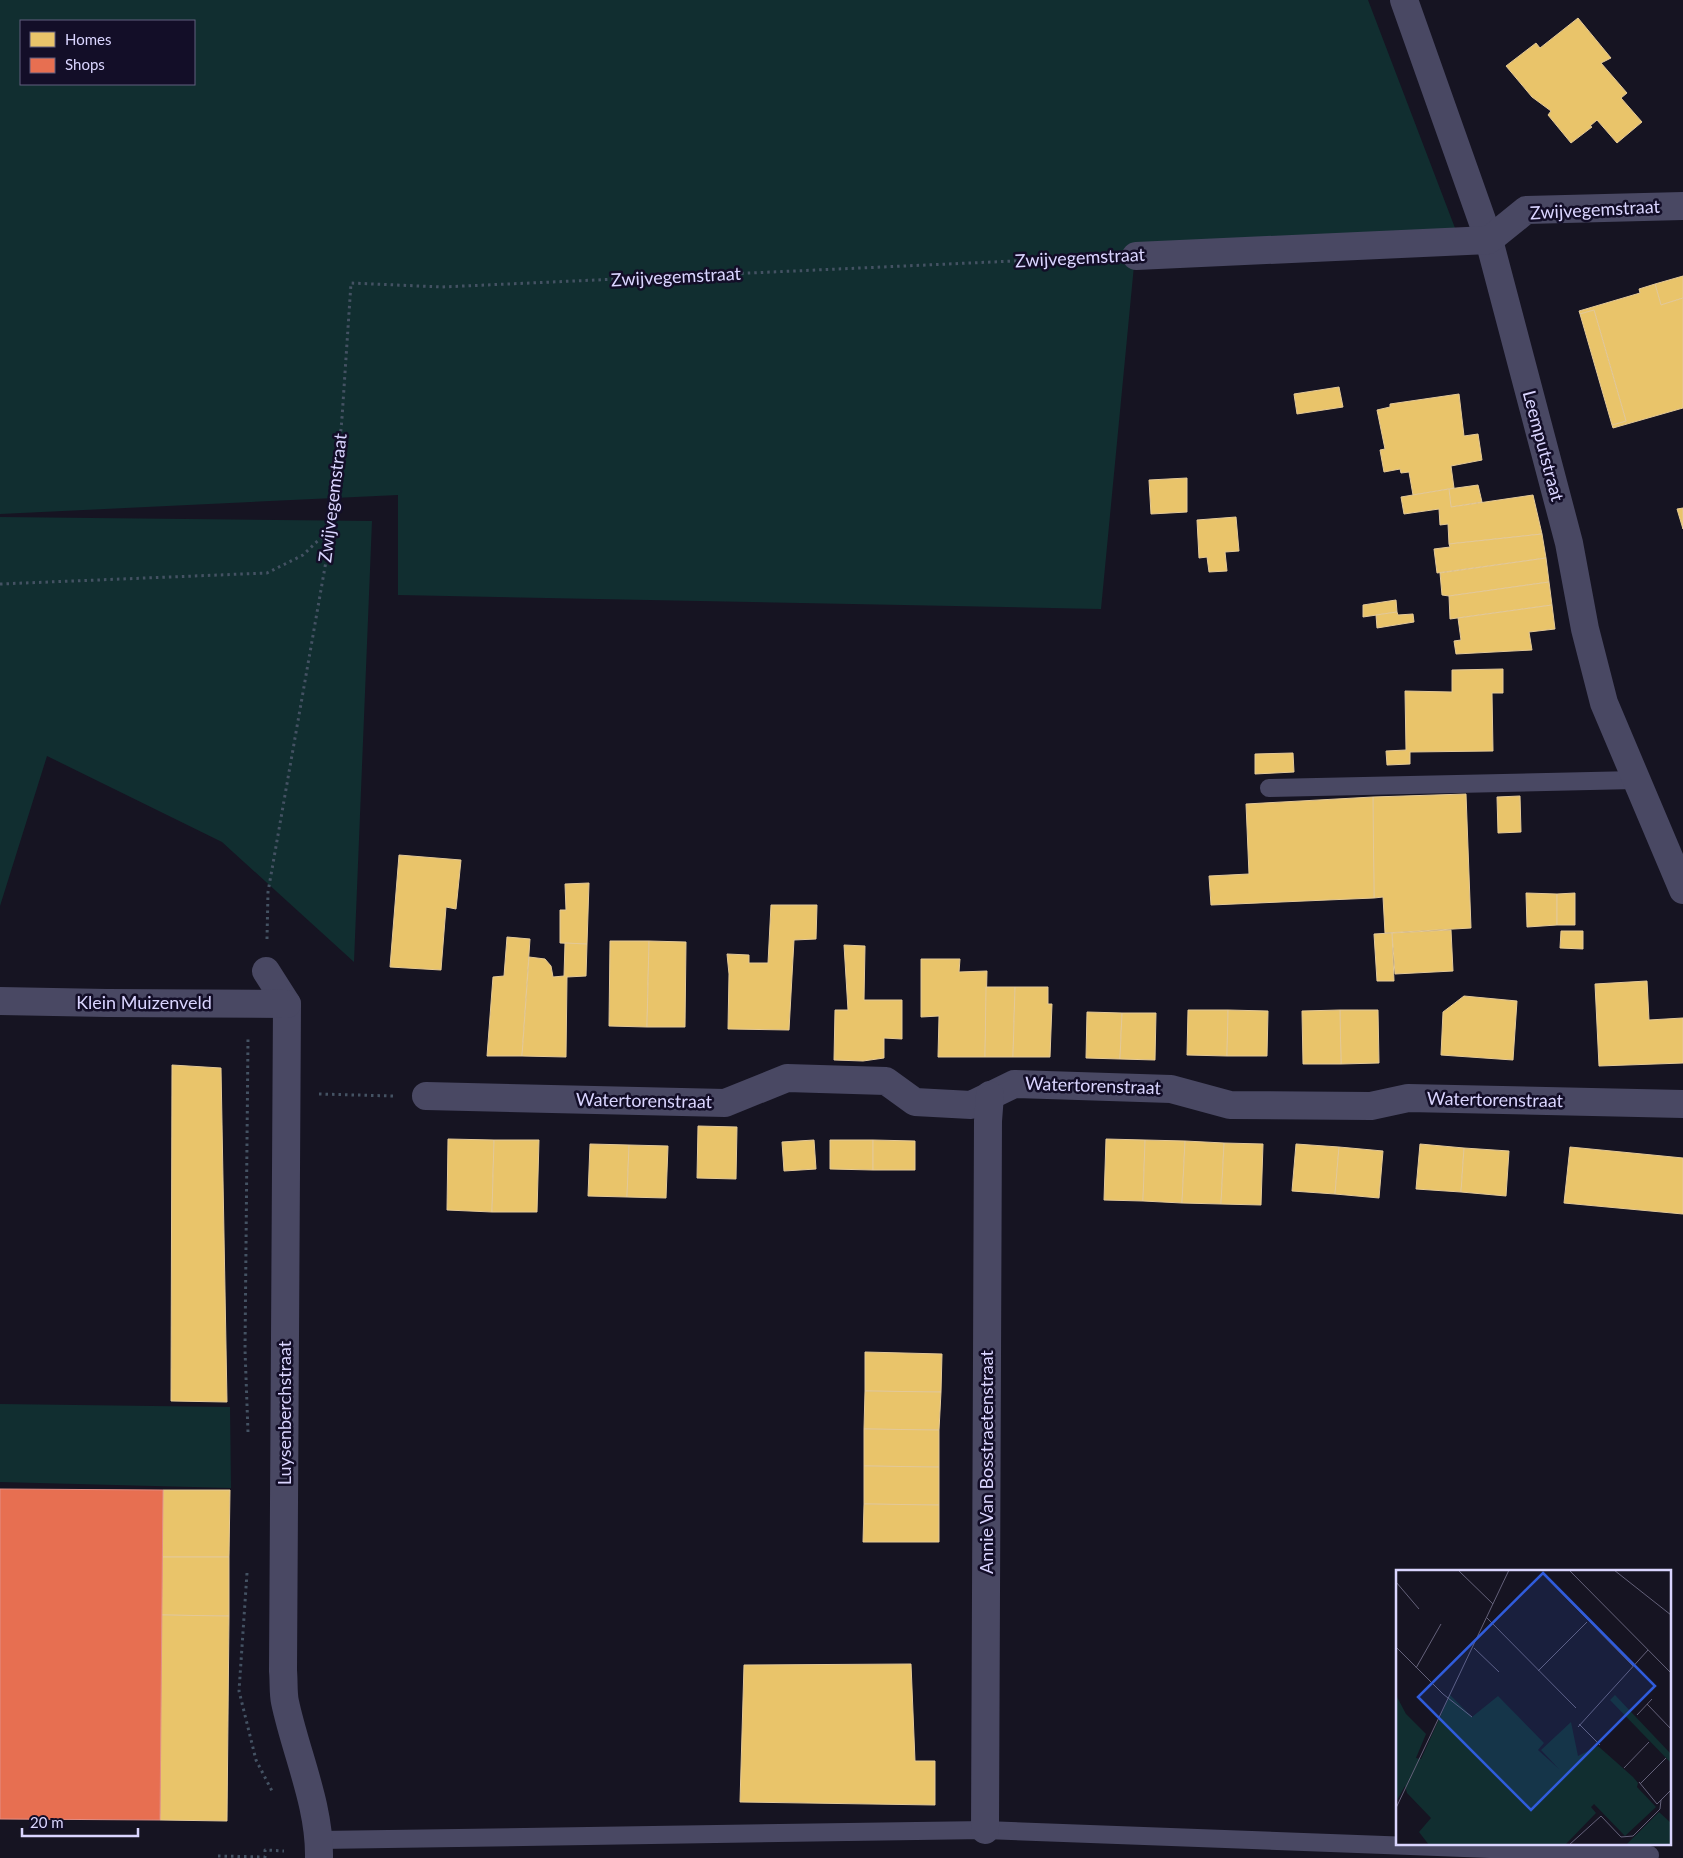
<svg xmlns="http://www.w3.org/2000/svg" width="1683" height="1858" font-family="Lato,sans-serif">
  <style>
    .green { fill: #112e30; fill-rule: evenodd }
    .homes { fill: #e9c46a; stroke: #e4c997 }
    .shops { fill: #e76f51; stroke: #e38e85 }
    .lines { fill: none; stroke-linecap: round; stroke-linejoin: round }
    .path { stroke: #445263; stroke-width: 3; stroke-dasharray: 2.5 4; stroke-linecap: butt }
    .service { stroke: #494863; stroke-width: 18 }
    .minor { stroke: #494863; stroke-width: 28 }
    .labels { text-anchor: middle; stroke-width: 5; stroke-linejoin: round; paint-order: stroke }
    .street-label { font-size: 18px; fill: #dad5ff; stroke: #130e28 }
    .inset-road { fill: none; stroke: #64617a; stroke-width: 1 }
    .view { fill: #305cdc; fill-opacity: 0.15; stroke: #305cdc; stroke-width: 2.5 }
    .inset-edge { fill: none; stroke: #dad5ff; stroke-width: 2.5 }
  </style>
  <rect width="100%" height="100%" fill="#161422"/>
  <!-- green -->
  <g class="green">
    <path d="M0,0H1368L1463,249L1135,255L1101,609L398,595V495L0,514ZM21,21H194V84H21Z"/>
    <path d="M0,517L372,521L354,962L222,842L47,756L0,906Z"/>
    <path d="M0,1404L230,1407L231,1488L0,1482Z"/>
  </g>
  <!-- homes -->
  <g class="homes">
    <path d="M1578,18L1611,58L1601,63L1627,93L1621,98L1642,122L1617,143L1597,120L1590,126L1592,127L1571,143L1548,115L1551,111L1532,97L1506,66L1536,43L1540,48Z"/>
    <path d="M1683,276V298L1661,305L1655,284Z"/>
    <path d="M1655,284L1661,305L1683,298V408L1613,428L1612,425L1626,421L1610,365L1594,310L1580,314L1579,311L1640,293L1639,289Z"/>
    <path d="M1594,310L1626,421L1612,425L1580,314Z"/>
    <path d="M1339,387L1343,407L1297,414L1294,394Z"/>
    <path d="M1459,394L1464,436L1478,434L1482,460L1451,466L1454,488L1413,495L1409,472L1401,473L1400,469L1384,472L1380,450L1385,449L1377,410L1390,407V404Z"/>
    <path d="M1187,478V512L1151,514L1149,480Z"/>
    <path d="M1478,485L1482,502L1451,507L1449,489Z"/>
    <path d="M1449,489L1451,507L1533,495L1542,534L1449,544L1448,524L1440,525L1439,509L1404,514L1401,497Z"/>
    <path d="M1683,508V529L1677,509Z"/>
    <path d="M1236,517L1239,551L1225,552L1227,571L1209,572L1207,557L1199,558L1197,520Z"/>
    <path d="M1542,534L1546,558L1437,573L1434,549L1450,547L1449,544Z"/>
    <path d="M1546,558L1549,582L1449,596L1442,595L1440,573Z"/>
    <path d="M1549,582L1552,605L1450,619L1449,596Z"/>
    <path d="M1396,600L1397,612L1363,617V605Z"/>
    <path d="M1552,605L1555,629L1529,632L1532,650L1456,654L1454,641L1461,640L1458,618Z"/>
    <path d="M1397,612L1398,615L1413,614L1414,622L1377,628L1376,615Z"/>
    <path d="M1503,669V693H1492L1493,751L1410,752V764L1387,765L1386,751L1406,750L1405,691L1452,692V670Z"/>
    <path d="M1293,753L1294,772L1255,774V754Z"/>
    <path d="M1466,794L1471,928L1385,933L1383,897L1374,898L1373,797Z"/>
    <path d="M1520,796L1521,832L1498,833L1497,797Z"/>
    <path d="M1373,797L1374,898L1211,905L1209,876L1249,874L1246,804Z"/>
    <path d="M399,855L461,860L456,909L446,907L441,970L390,967Z"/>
    <path d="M589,883L587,944L560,943V910H566L565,884Z"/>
    <path d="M1526,893L1557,894V925L1527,927Z"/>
    <path d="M1575,893V925H1557V894Z"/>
    <path d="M771,905H817L816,939L794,940L789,1030L728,1029L729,974L727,954L749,955V963H768Z"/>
    <path d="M1451,930L1453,971L1395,974L1392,933Z"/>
    <path d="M1561,931H1583V949L1560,948Z"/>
    <path d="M1392,933L1394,981H1377L1374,934Z"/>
    <path d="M507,937L530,939L522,1056H487L493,977L504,976Z"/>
    <path d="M610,941H649L647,1027L609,1026Z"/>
    <path d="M649,941L686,942L685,1027H647Z"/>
    <path d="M565,943L587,944L586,976L567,977L566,1057L522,1056L529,957L545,959L551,966L553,977L564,976Z"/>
    <path d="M844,945L865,946L864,1000H902V1039L884,1038V1058L863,1061L834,1060L835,1010H848Z"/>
    <path d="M921,959H960L959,972L987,971L985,1057H938L939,1016L921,1017Z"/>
    <path d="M1647,981L1649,1020L1683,1018V1063L1599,1066L1595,984Z"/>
    <path d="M986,987H1015L1013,1057H985Z"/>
    <path d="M1015,987H1048V1004H1052L1050,1057H1013Z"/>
    <path d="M1464,996L1517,1001L1513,1060L1441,1055L1443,1012Z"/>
    <path d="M1188,1010H1228L1227,1056L1187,1055Z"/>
    <path d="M1228,1010L1268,1011L1267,1056H1227Z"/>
    <path d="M1340,1010H1378L1379,1063L1341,1064Z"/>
    <path d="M1340,1010L1341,1064H1303L1302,1011Z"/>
    <path d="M1087,1012L1122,1013L1120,1059L1086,1058Z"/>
    <path d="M1122,1013H1156L1155,1060L1120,1059Z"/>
    <path d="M172,1065L221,1068L227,1402L171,1401Z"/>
    <path d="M698,1126L737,1127L736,1179L697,1178Z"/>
    <path d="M448,1139L494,1140L492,1212L447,1210Z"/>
    <path d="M1106,1139L1145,1140L1143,1201L1104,1200Z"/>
    <path d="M494,1140H539L537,1212H492Z"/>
    <path d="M814,1140L816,1169L784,1171L782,1142Z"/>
    <path d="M830,1140H873V1170L830,1169Z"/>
    <path d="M873,1140L915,1141V1170H873Z"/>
    <path d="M1145,1140L1185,1141L1182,1203L1143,1201Z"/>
    <path d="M1185,1141L1224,1143L1221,1204L1182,1203Z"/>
    <path d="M1224,1143L1263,1144L1261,1205L1221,1204Z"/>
    <path d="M590,1144L629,1145L627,1197L588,1196Z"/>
    <path d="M1296,1144L1339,1147L1335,1194L1292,1191Z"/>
    <path d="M1420,1144L1464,1148L1461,1192L1416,1189Z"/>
    <path d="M629,1145L668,1146L666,1198L627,1197Z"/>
    <path d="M1339,1147L1383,1151L1379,1198L1335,1194Z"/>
    <path d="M1570,1147L1683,1158V1214L1564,1203Z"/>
    <path d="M1464,1148L1509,1151L1506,1196L1461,1192Z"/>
    <path d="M865,1352L942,1354L941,1392L865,1391Z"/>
    <path d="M865,1391L941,1392L939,1430L864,1429Z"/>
    <path d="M864,1429L939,1430V1467L864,1466Z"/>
    <path d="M864,1466L939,1467V1505L864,1504Z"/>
    <path d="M163,1490H230L229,1557H162Z"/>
    <path d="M864,1504L939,1505V1542H863Z"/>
    <path d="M162,1557H229V1616L161,1615Z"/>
    <path d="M161,1615L229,1616L227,1821L160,1820Z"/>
    <path d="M911,1664L915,1761H935V1805L740,1802L744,1665Z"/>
  </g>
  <!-- shops -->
  <path class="shops" d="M0,1489L163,1490L160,1820L0,1819Z"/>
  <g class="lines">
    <!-- path -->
    <g class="path">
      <path d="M0,584L267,573L303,555L331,528"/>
      <path d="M267,939L268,892L332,527L342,418L351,283L442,287L1102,257"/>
      <path d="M319,1094L393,1096"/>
      <path d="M248,1432L245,1350L248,1038"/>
      <path d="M247,1573L239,1691L256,1760L272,1791"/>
      <path d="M218,1856L265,1857V1850L284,1851"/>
    </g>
    <!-- service -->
    <g class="service">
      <path d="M1269,788L1635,780"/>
      <path d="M319,1840L985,1830L1650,1855"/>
    </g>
    <!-- minor -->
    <g class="minor">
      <path d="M1404,0L1489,240L1569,543L1585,629L1604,703L1683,890"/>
      <path d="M1136,256L1489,240L1526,210L1683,206"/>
      <path d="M266,971L287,1004L283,1671C284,1681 283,1693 285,1702C296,1754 320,1805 319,1858"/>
      <path d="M0,1001L107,1003L287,1004"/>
      <path d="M426,1096L725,1103L787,1078L886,1081L915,1102L971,1105L1014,1084L1171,1089L1230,1105L1371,1106L1408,1098L1683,1104"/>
      <path d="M985,1830L988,1121L990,1095"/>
    </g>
  </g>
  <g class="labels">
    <!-- street labels -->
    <g class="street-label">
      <text transform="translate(1595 210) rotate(-3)" y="6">Zwijvegemstraat</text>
      <text transform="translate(1080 258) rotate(-3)" y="6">Zwijvegemstraat</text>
      <text transform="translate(676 277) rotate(-3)" y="6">Zwijvegemstraat</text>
      <text transform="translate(1543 446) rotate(75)" y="6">Leemputstraat</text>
      <text transform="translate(333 498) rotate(-83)" y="6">Zwijvegemstraat</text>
      <text x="144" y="1009">Klein Muizenveld</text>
      <text transform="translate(1093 1086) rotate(2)" y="6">Watertorenstraat</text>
      <text transform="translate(1495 1100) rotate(1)" y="6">Watertorenstraat</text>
      <text transform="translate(644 1101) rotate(1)" y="6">Watertorenstraat</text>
      <text transform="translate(285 1413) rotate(-90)" y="6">Luysenberchstraat</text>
      <text transform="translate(987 1462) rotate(-90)" y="6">Annie Van Bosstraetenstraat</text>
    </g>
  </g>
  <!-- overview -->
  <g transform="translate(1396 1570)">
    <rect width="275" height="275" fill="#161422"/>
    <path d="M0,125L10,144L30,164L20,188L25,189L54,125L76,147L102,126L148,173L142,180L163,199L145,180L175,152L182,186L202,176L237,207L242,213L241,217L260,237L229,266L198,234L195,237L200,243L169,275H33L23,262L35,248L11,223L9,216L0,232ZM219,125L275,184L274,192L214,130ZM263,242L275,253V275H230Z" fill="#112e30"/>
    <path class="inset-road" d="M62,0L97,34M173,0L275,103M218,0L275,45M149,6L237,96M0,12L23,39M91,48L180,138M0,77L47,124L76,147M78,78L103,102M20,98L45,54M142,101L191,52M251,134L275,159M241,145L256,129M183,154L204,175M182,157L252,80M228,198L253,172M243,212L261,234L275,220M244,214L270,188M0,238L113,0M173,275L205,246L225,267L237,266L264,239L265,230"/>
    <path class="view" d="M147,3L259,116L135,240L22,127Z"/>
    <rect width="275" height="275" class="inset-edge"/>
  </g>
  <!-- legend -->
  <rect x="20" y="20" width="175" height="65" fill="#130e28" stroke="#635e7e"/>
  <rect x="30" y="32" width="25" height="15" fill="#e9c46a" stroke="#635e7e"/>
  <text x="65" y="45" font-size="15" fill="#dad5ff">Homes</text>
  <rect x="30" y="58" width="25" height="15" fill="#e76f51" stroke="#635e7e"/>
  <text x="65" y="70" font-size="15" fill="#dad5ff">Shops</text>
  <!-- scale -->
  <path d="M22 1828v8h116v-8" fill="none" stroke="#dad5ff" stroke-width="2.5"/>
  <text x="30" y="1828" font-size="15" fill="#dad5ff" stroke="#130e28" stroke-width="4" paint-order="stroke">20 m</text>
</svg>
